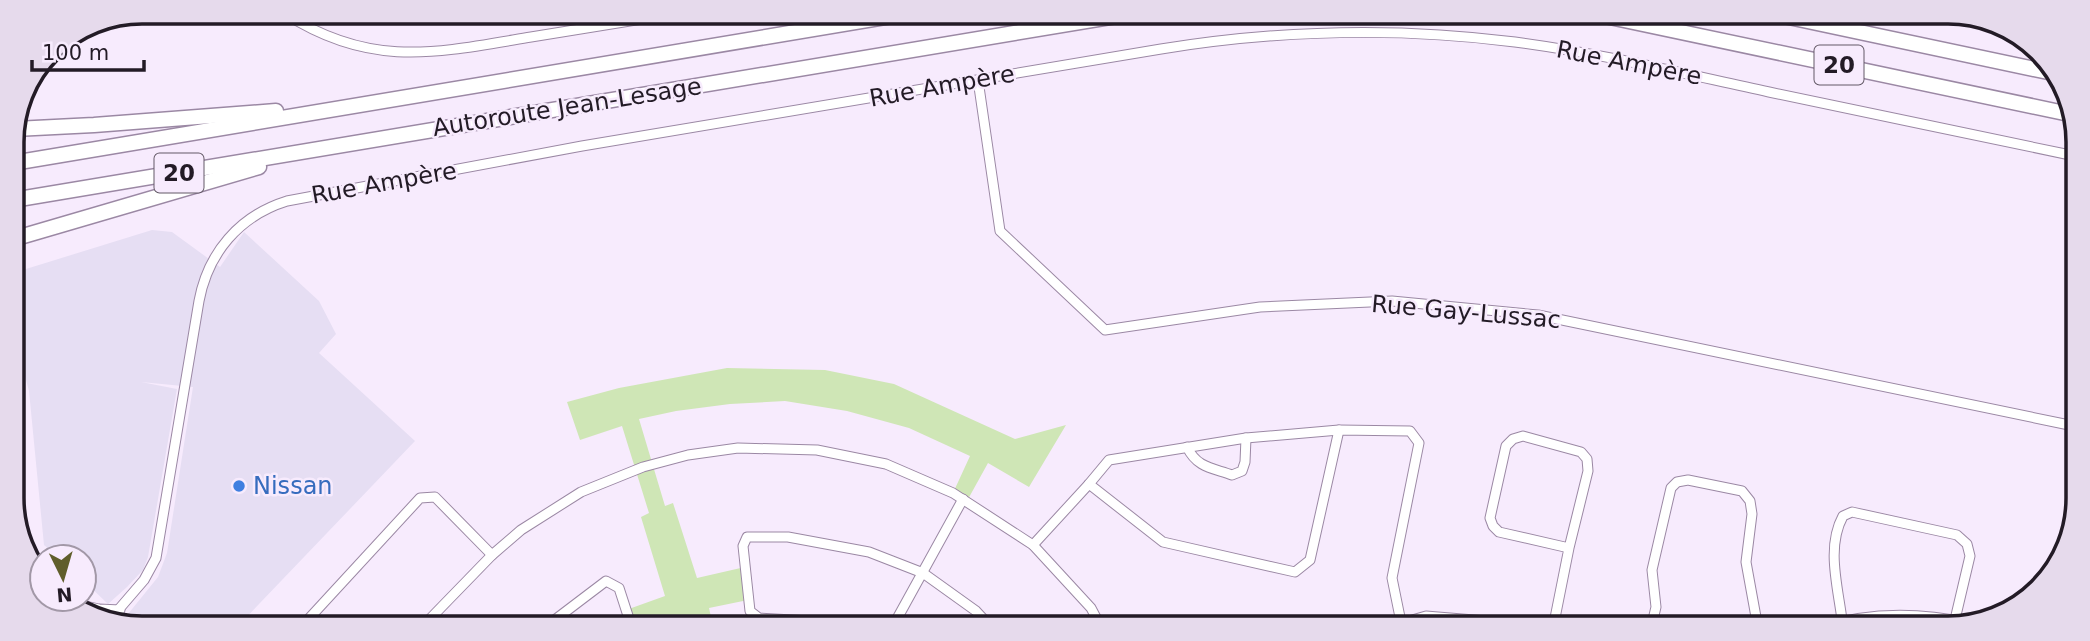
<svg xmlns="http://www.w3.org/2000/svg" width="2090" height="641" font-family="'DejaVu Sans',sans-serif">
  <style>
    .commercial { fill: #e6def3 }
    .green { fill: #cfe6b6 }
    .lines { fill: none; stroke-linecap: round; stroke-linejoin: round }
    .minor-casing { stroke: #9b88a4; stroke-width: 11 }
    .highway-casing { stroke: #9b88a4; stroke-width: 17 }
    .minor { stroke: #fff; stroke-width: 9 }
    .highway { stroke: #fff; stroke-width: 14 }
    .shop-dot { fill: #3f7fe0; stroke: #f7ebfd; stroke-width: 2.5 }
    .labels { text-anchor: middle; stroke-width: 5; stroke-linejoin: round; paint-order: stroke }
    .shield { fill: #f7ebfd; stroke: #635966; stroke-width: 2 }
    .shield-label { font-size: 23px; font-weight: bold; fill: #231b26 }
    .street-label { font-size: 24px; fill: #231b26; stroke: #f7ebfd }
    .shop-label { font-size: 24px; fill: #366cbe; stroke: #f7ebfd; text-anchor: start }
    .rim { fill: none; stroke: #231b26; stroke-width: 3.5 }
  </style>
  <rect width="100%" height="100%" fill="#f7ebfd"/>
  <!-- commercial -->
  <path class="commercial" d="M152,230L172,232L220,267L244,232L319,301L336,334L319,353L415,441L240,624H121L124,619L158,577L167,553L193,387L141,382L177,389L148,557L143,570L127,587L108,604L84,581V557H58L44,545L29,391L14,335L13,273Z"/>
  <!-- green -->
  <path class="green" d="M727,368L825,370L894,384L1015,439L1066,425L1029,487L988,463L967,501L953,493L970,456L909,428L847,411L785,401L730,404L676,411L639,419L665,506L673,503L697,578L745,567L748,600L709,608L713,626H677L674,617L653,625H631L626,610L665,596L641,517L649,513L622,426L580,440L567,402L619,388Z"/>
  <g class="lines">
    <defs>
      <g id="minor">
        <path d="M284,13C371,69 436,53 531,37C578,29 626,22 673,14"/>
        <path d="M1977,17L1984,18"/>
        <path d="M978,80L1000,231L1105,330L1260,307L1392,301L1538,315L2074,426"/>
        <path d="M1187,447C1197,468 1213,468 1232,475L1242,471L1245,462L1246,438"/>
        <path d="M1089,484L1163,542L1295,572L1310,560L1339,430"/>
        <path d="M2071,536L2073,527"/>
        <path d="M1033,545L1089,484L1109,460L1246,438L1339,430L1410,431L1419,443L1392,578L1402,627"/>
        <path d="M76,604L99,609L120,610"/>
        <path d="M107,623L144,580L156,558L199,301C208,253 239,216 287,201L582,146L1161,49C1278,30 1398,27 1515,42C1600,53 1685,74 1769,92C1871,113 1973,135 2075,156"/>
        <path d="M303,625L420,498L435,497L492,555"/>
        <path d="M424,625L492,555L521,530L581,492L643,467L688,455L738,448L817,450L886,464L953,493L1033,545L1091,608L1101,627"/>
        <path d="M548,625L606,581L619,588L631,625"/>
        <path d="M822,626L810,621L759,618L750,611L743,546L747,537H788L869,552L923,573L976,611L990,626"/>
        <path d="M893,626L963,499"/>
        <path d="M1388,627L1426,616L1486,621L1513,627"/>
        <path d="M1553,628L1569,548L1588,471L1587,459L1581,452L1523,436L1513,439L1506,446L1490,518L1493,526L1499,532L1569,548"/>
        <path d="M1651,628L1656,607L1652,570L1671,488L1677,482L1688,480L1742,491L1750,501L1752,514L1746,562L1758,628"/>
        <path d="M1818,628C1867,612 1919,612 1969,623"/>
        <path d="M1841,628L1842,620C1838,587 1826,547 1843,516L1852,512L1957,535L1967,544L1970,556L1953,628"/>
      </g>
      <g id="highway">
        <path d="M1605,16L2074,115"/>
        <path d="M1784,16L2053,73"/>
        <path d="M15,129L94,125L276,111"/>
        <path d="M13,163L903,14"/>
        <path d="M13,200L1122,15"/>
        <path d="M13,239L259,167"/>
      </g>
    </defs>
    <!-- minor casing -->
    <use href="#minor" class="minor-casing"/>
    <!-- highway casing -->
    <use href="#highway" class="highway-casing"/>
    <!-- minor -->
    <use href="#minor" class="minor"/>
    <!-- highway -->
    <use href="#highway" class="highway"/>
  </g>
  <!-- markers -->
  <circle class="shop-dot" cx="239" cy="486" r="7"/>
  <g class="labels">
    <!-- shield labels -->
    <g class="shield">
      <rect x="1814.5" y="45.5" width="49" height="39" rx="5"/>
      <rect x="154.5" y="153.5" width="49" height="39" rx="5"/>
    </g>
    <g class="shield-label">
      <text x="1839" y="73">20</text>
      <text x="179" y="181">20</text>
    </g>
    <!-- street labels -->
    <g class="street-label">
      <text transform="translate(1629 63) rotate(11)" y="8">Rue Ampère</text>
      <text transform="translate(942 86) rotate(-10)" y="8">Rue Ampère</text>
      <text transform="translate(567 107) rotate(-9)" y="8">Autoroute Jean-Lesage</text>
      <text transform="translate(384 183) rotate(-10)" y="8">Rue Ampère</text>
      <text transform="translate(1466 312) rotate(5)" y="8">Rue Gay-Lussac</text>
    </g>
    <!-- shop labels -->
    <g class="shop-label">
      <text x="253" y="494">Nissan</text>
    </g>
  </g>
  <!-- crop -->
  <path d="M0 0H2090V641H0ZM142 24H1948A118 118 0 0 1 2066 142V498A118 118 0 0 1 1948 616H142A118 118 0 0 1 24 498V142A118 118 0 0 1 142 24Z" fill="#e6daec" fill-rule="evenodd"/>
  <path class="rim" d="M142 24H1948A118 118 0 0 1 2066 142V498A118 118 0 0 1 1948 616H142A118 118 0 0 1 24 498V142A118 118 0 0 1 142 24Z"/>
  <!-- north arrow -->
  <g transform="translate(63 578) rotate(175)"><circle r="33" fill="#f7ebfd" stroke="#a298a7" stroke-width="2"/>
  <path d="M0-5L12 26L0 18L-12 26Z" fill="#605e2b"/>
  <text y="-10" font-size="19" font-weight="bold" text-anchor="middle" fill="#231b26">N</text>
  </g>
  <!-- scale -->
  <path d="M32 60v10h112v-10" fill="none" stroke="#231b26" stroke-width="3.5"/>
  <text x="42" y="60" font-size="21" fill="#231b26" stroke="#f7ebfd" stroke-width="5" paint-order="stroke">100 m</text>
</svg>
